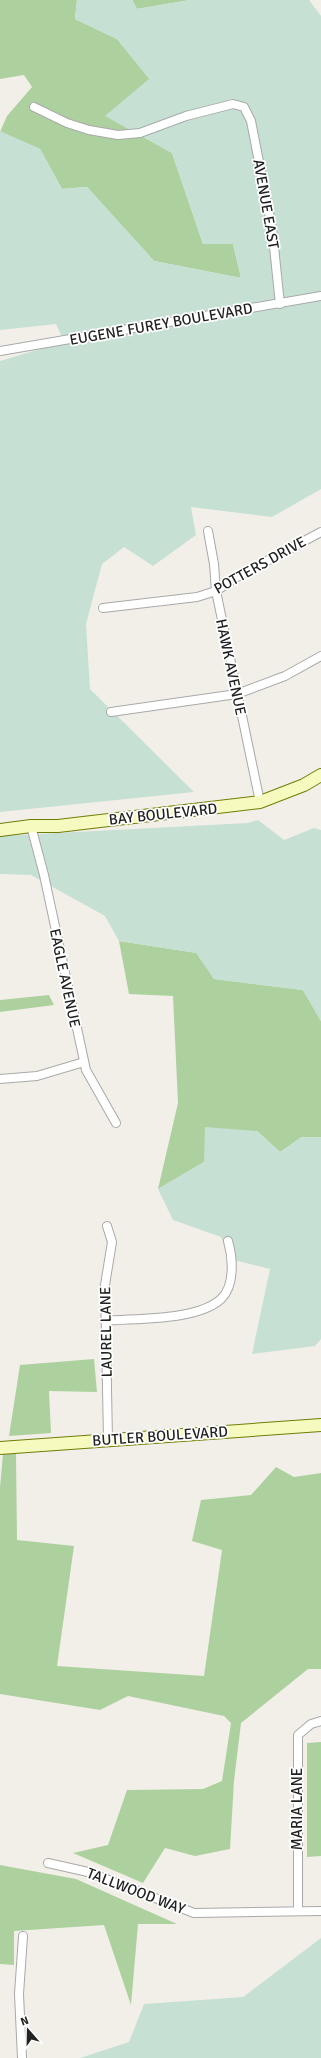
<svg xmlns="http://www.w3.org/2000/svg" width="321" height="2058" font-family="Signika,sans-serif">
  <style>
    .forest { fill: #add19e }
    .wetland { fill: #c6e0d4 }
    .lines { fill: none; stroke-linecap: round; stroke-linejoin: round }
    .street-casing { stroke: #a9a9a9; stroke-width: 10 }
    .secondary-casing { stroke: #707d05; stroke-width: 14 }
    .street { stroke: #fff; stroke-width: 8 }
    .secondary { stroke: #f7fabf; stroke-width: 12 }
    .labels { text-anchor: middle; stroke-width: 3.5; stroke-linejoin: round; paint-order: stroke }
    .street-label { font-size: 15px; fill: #222; stroke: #fff }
  </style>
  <rect width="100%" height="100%" fill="#f2efe9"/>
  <!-- forest -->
  <g class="forest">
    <path d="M0,0H77L75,19L117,39L150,79L106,116L172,153L203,244H233L241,278L154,261L87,187L62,189L40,149L0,132L7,116L32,87L24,75L0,79Z"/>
    <path d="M132,0H190L137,9Z"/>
    <path d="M119,941L197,953L214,979L303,990L321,1021V1137H302L280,1152L257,1131L158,1189L178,1103L173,996L129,994Z"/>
    <path d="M49,995L54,1005L0,1012V1000Z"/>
    <path d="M94,1359L97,1392L49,1391L51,1433L9,1436L20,1365Z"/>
    <path d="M16,1453L17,1540L74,1546L57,1666L204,1676L222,1550L192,1541L201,1500L251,1495L276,1467L294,1477L321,1473V1669H308L241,1723L234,1781L230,1849L195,1856L165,1848L143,1883L73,1853L108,1845L127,1790L203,1789L222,1781L231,1723L224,1716L128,1696L100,1710L0,1694V1487L3,1454Z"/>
    <path d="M321,1742V1856L307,1857V1743Z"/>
    <path d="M0,1865L76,1879L177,1924H138L131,2005L104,1925L14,1931V1965L0,1964Z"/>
  </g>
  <!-- wetland -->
  <g class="wetland">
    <path d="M77,0H132L137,9L190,0H309L321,16V489L272,517L191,507L196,535L153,566L124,547L102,564L86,624L90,689L194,792L0,812V361L67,341L61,335L56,324L0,330V131L40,149L62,189L87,187L154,261L241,278L233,244H203L172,153L105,116L149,79L117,39L75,19Z"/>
    <path d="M258,820L284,840L314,828L321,830V1021L303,990L214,979L196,953L119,941L105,916L31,875L0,874V836L248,823Z"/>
    <path d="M205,1127L257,1131L280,1152L302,1137H321V1339L315,1346L252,1354L270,1269L230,1259L221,1237L173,1220L158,1189L204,1162Z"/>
    <path d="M321,1938V2058H80L129,2042L144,2004L243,1997Z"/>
  </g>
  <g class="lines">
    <defs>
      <g id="street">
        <path d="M34,107L67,123L89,130L118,135L140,133L186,116L233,104L244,107L251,121L272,228L280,304"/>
        <path d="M0,351L321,296"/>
        <path d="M208,531L214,564L216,591L260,802"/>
        <path d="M103,608L197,597L216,591L237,577L321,532"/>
        <path d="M111,712L237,694L285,676L321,656"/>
        <path d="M31,826L44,875L86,1070L116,1123"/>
        <path d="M0,1079L37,1076L84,1062"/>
        <path d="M107,1226L112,1242L105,1285L108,1440"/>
        <path d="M105,1321C136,1318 197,1321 221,1299C235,1286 233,1258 228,1241"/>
        <path d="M48,1863L88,1872L194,1913L321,1911"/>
        <path d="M298,1911V1735L311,1724L321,1721"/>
        <path d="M22,2058L19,1994L23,1936"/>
      </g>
      <g id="secondary">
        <path d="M0,830L31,826H58L260,802L304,785L321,775"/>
        <path d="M0,1448L321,1425"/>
      </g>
    </defs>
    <!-- street casing -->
    <use href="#street" class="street-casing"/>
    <!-- secondary casing -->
    <use href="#secondary" class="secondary-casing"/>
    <!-- street -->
    <use href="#street" class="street"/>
    <!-- secondary -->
    <use href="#secondary" class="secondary"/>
  </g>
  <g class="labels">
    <!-- street labels -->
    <g class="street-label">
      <text transform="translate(266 204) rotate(80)" y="5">AVENUE EAST</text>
      <text transform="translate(161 324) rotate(-10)" y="5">EUGENE FUREY BOULEVARD</text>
      <text transform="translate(260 565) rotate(-29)" y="5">POTTERS DRIVE</text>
      <text transform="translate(231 667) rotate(78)" y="5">HAWK AVENUE</text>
      <text transform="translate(163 814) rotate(-6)" y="5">BAY BOULEVARD</text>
      <text transform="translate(65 978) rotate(78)" y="5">EAGLE AVENUE</text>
      <text transform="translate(106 1332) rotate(-91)" y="5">LAUREL LANE</text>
      <text transform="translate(160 1436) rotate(-4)" y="5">BUTLER BOULEVARD</text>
      <text transform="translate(297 1809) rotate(-90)" y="5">MARIA LANE</text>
      <text transform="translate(136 1891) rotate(21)" y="5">TALLWOOD WAY</text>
    </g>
  </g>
  <!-- north arrow -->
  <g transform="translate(28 2030) rotate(340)" stroke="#ffffff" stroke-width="3" paint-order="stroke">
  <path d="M0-3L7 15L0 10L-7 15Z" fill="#222222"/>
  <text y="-6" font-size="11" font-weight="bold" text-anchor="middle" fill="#222222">N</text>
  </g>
</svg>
